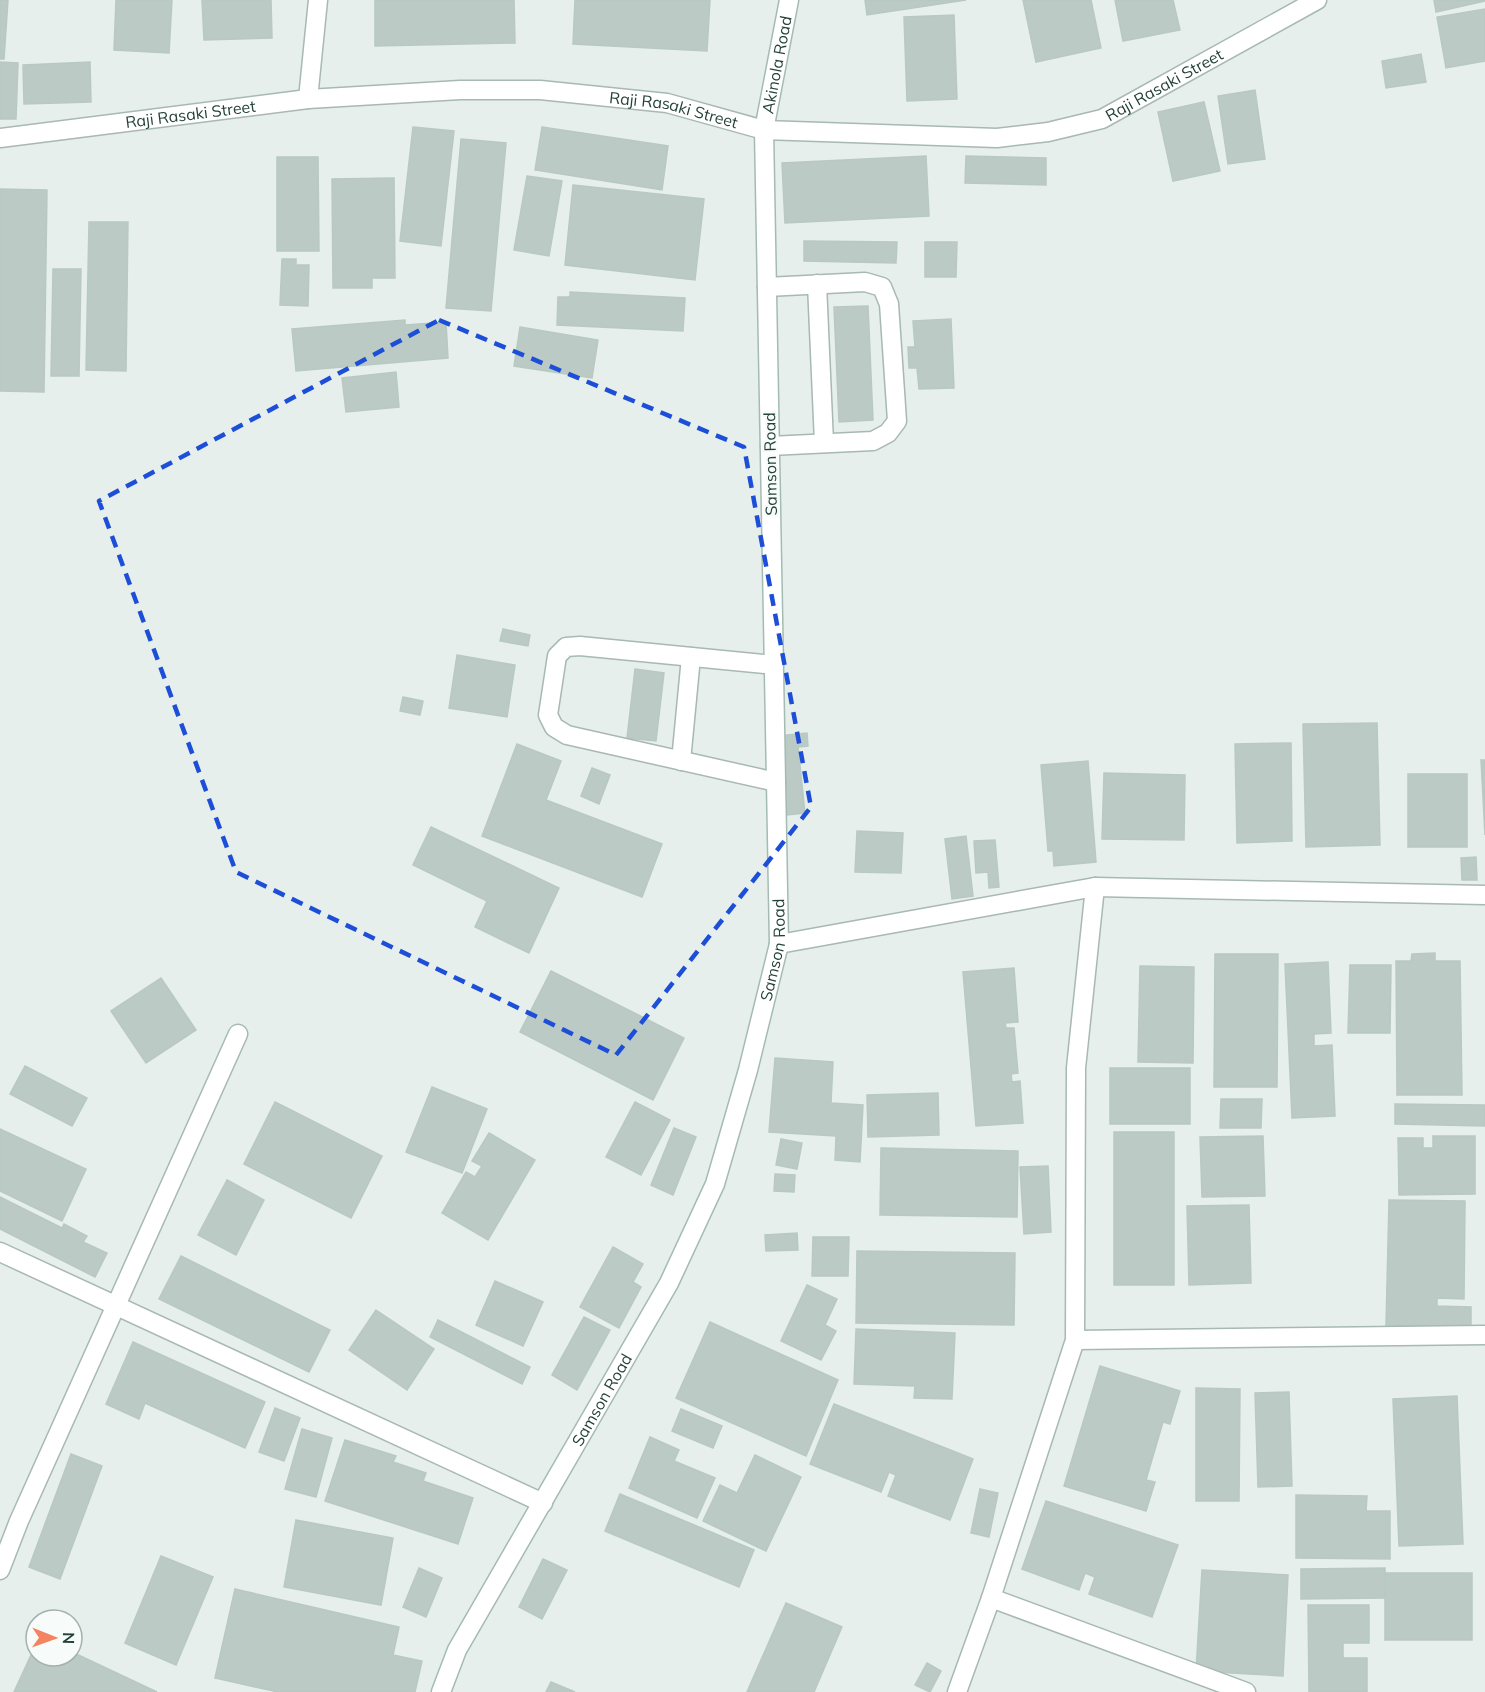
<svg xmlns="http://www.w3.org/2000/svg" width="1485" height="1692" font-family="Mulish,sans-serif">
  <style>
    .building { fill: #bbcac4; stroke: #b8c9c2; stroke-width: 1.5 }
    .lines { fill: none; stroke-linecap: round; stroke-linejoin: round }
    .lane-casing { stroke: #a8b8b2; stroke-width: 21 }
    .street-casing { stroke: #a8b8b2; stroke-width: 21 }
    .secondary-casing { stroke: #a4bbb3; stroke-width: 21 }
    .lane { stroke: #fff; stroke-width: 18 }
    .street { stroke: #fff; stroke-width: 18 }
    .secondary { stroke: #fff; stroke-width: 18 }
    .marked { fill: none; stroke: #1d4ed8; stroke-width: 4.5; stroke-dasharray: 12 8; stroke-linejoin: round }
    .labels { text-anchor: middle; stroke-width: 4.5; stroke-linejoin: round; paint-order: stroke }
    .street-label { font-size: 16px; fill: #24423a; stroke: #f7fbf9 }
  </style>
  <rect width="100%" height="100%" fill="#e6efeb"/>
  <!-- building -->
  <g class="building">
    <path d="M0,0H8L4,59H0Z"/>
    <path d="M116,0H172L169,53L114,50Z"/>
    <path d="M202,0H271L272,38L204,40Z"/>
    <path d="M375,0H514L515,43L375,46Z"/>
    <path d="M575,0H710L707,51L573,44Z"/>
    <path d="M865,0H966L867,15Z"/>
    <path d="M1023,0H1091L1101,48L1036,62Z"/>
    <path d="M1115,0H1173L1180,30L1123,41Z"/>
    <path d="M1434,0H1485V1L1436,12Z"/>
    <path d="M1485,9V61L1446,68L1437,17Z"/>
    <path d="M954,15L957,99L907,101L904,17Z"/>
    <path d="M1421,54L1426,82L1386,88L1382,61Z"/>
    <path d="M0,62L18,63L16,119H0Z"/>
    <path d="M90,62L91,102L24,104L23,65Z"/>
    <path d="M1255,90L1265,159L1228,164L1218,96Z"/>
    <path d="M1204,102L1220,171L1173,181L1158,112Z"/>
    <path d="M413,127L454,131L441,246L400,241Z"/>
    <path d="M542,127L668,146L662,190L535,170Z"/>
    <path d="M461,139L506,143L491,311L446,308Z"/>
    <path d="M926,156L929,216L785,223L782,163Z"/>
    <path d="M966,156L1046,158V185L965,183Z"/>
    <path d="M277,157H318L319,251H277Z"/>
    <path d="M527,176L562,181L549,256L514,250Z"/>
    <path d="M394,178L395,278H372V288H333L332,179Z"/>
    <path d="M573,185L704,199L695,280L565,265Z"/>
    <path d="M0,189L47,190L44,392L0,391Z"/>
    <path d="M89,222H128L126,371L86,370Z"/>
    <path d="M804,241L897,242L896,263L804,261Z"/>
    <path d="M925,242H957L956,277H925Z"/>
    <path d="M282,259H296V265H309L308,306L280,305Z"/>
    <path d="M53,269H81L79,376H51Z"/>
    <path d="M570,292L685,298L683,331L557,325L558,297H570Z"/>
    <path d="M868,306L873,420L839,422L834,307Z"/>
    <path d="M951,319L954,388L919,389L917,368H909L908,347H915L913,321Z"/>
    <path d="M405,320V325L446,322L448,358L296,371L292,329Z"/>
    <path d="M520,327L598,340L592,378L514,366Z"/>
    <path d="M396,372L399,407L346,412L342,378Z"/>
    <path d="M503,629L530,635L528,646L500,641Z"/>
    <path d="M457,655L515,665L507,717L449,708Z"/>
    <path d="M635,669L664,673L656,741L627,738Z"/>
    <path d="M403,697L423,701L420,715L400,711Z"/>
    <path d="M1377,723L1380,845L1306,847L1303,724Z"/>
    <path d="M807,733L808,746L798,747L805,813L787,815L778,736Z"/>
    <path d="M1291,743L1292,841L1237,843L1235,744Z"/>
    <path d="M517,744L561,761L546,800L662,844L642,897L482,836Z"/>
    <path d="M1481,760H1485V835Z"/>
    <path d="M1088,761L1096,862L1054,866L1053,851H1048L1041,765Z"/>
    <path d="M592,768L610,775L599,804L581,796Z"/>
    <path d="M1104,773L1185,775L1184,840L1102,839Z"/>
    <rect x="1408" y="774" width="59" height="73"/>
    <path d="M431,827L559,888L529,953L475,927L487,901L413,865Z"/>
    <path d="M857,831L903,833L901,873L855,872Z"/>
    <path d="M966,836L973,896L952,899L945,839Z"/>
    <path d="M995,840L999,887L989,888L988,872L976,873L974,841Z"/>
    <path d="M1476,857L1477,880H1462L1461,858Z"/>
    <path d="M1435,953V961H1460L1462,1095H1397L1396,961H1411L1412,954Z"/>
    <path d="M1215,954H1278L1277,1087H1214Z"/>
    <path d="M1328,962L1331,1033L1314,1034V1046L1332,1045L1335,1116L1292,1118L1285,964Z"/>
    <path d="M1350,965H1391L1390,1033H1348Z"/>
    <path d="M1140,966L1194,967L1193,1063L1138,1062Z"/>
    <path d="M1014,968L1018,1022L1005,1023L1006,1028H1014L1018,1073L1011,1074L1012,1082L1020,1081L1023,1123L976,1126L963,972Z"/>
    <path d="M551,971L684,1038L653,1100L520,1032Z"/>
    <path d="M161,978L196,1030L146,1063L111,1011Z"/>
    <path d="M775,1058L833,1062L831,1103L863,1105L860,1162L835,1160L836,1136L769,1132Z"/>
    <path d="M25,1066L87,1098L72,1126L10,1094Z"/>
    <rect x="1110" y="1068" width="80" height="56"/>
    <path d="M432,1087L487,1109L462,1173L406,1152Z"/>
    <path d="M938,1093L939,1135L868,1137L867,1095Z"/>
    <path d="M1221,1099H1262L1261,1128H1220Z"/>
    <path d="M275,1102L382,1156L351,1218L244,1164Z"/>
    <path d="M635,1102L670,1120L641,1175L606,1157Z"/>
    <path d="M1395,1104L1485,1105V1126L1395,1124Z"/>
    <path d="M674,1128L696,1137L673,1195L651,1185Z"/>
    <path d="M0,1129L86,1169L62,1221L0,1191Z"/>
    <rect x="1114" y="1132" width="60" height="153"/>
    <path d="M489,1133L535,1160L488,1240L442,1213L466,1172L475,1177L482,1166L472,1161Z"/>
    <path d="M1263,1136L1265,1196L1202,1197L1200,1137Z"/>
    <path d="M1433,1136H1475V1194L1399,1195L1398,1138H1423V1148H1433Z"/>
    <path d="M781,1139L802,1143L797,1169L776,1165Z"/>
    <path d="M881,1148L1018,1151L1017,1217L880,1215Z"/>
    <path d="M1048,1166L1051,1232L1024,1234L1020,1167Z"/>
    <path d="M775,1174L795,1175L794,1192L774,1191Z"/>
    <path d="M227,1180L264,1200L236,1255L198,1235Z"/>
    <path d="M0,1197L62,1228L64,1224L87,1236L83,1242L107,1253L95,1277L0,1229Z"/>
    <path d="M1389,1200L1465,1201L1464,1299L1437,1298V1306L1471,1307V1328L1386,1326Z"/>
    <path d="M1249,1205L1251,1283L1189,1285L1187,1206Z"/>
    <path d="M797,1233L798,1250L766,1251L765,1235Z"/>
    <path d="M813,1237H849L848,1276H812Z"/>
    <path d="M613,1247L643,1264L633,1282L641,1287L619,1328L580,1307Z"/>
    <path d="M857,1251L1015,1253L1014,1325L856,1323Z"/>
    <path d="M181,1256L330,1330L309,1372L159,1299Z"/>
    <path d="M495,1281L543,1302L523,1346L476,1325Z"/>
    <path d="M807,1285L837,1299L825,1325L836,1331L821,1360L781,1341Z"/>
    <path d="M376,1310L434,1349L407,1390L349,1350Z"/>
    <path d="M584,1317L610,1330L577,1390L552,1375Z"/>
    <path d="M438,1320L530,1367L522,1384L430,1337Z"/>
    <path d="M710,1322L838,1380L806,1456L676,1398Z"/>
    <path d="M856,1329L955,1333L952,1399L914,1398L915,1386L854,1384Z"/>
    <path d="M133,1342L265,1402L245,1448L145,1403L139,1419L106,1404Z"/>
    <path d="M1100,1366L1180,1391L1170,1424L1163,1422L1146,1480L1155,1482L1146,1511L1064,1486Z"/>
    <path d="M1196,1388L1240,1389L1239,1501H1196Z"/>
    <path d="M1289,1392L1292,1486L1258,1487L1255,1393Z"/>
    <path d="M1457,1396L1463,1544L1399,1546L1393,1399Z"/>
    <path d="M834,1404L973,1459L950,1520L888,1496L896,1475L889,1472L881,1492L810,1464Z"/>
    <path d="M275,1408L300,1418L284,1461L259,1452Z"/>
    <path d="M681,1409L722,1426L713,1448L672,1431Z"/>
    <path d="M302,1429L332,1438L316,1497L285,1489Z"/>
    <path d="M650,1437L679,1450L674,1461L715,1478L697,1518L629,1488Z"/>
    <path d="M345,1440L396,1456L393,1462L426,1473L423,1481L473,1498L458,1544L325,1501Z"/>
    <path d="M71,1454L102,1466L60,1579L29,1567Z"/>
    <path d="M755,1455L801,1477L766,1551L703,1521L720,1485L737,1493Z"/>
    <path d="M980,1489L998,1493L989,1537L971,1533Z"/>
    <path d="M620,1494L754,1550L739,1587L605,1531Z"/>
    <path d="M1296,1495L1367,1496L1366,1511H1390V1559L1296,1558Z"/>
    <path d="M1046,1501L1178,1545L1152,1617L1089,1594L1095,1577L1085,1573L1079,1590L1022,1569Z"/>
    <path d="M296,1520L393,1538L381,1605L284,1587Z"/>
    <path d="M161,1556L213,1577L176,1665L125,1643Z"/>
    <path d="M543,1559L567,1570L542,1619L519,1607Z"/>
    <path d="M419,1568L442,1578L426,1617L403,1607Z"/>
    <path d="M1385,1568V1598L1301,1599V1569Z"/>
    <path d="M1202,1570L1288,1575L1283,1676L1196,1671Z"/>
    <rect x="1385" y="1573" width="87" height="67"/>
    <path d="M235,1589L399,1627L393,1655L422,1661L415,1692H278L215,1678Z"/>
    <path d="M786,1603L842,1627L814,1692H747Z"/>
    <path d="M1308,1605H1369V1643H1343V1658H1367V1692H1309Z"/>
    <path d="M36,1644V1656H72V1652L157,1692H14Z"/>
    <path d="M927,1663L941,1671L930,1692L915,1685Z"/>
    <path d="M551,1682L575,1692H546Z"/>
  </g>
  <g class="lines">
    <defs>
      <g id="lane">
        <path d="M817,284L824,443"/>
        <path d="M767,287L865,282L882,287L889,304L897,421L888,433L873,441L770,446"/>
        <path d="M774,665L580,646L566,647L557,656L548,715L554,727L567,735L776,782"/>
        <path d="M681,761L691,657"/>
      </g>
      <g id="street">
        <path d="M308,99L318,0"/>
        <path id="s1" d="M0,138L308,99L460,90H540L667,103L764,130L997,138L1048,132L1102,119L1317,0"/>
        <path d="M779,944L1095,887L1485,895"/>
        <path d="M0,1252L543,1503"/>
        <path d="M1075,1340L1485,1335"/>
        <path d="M0,1570L19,1521L238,1034"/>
        <path d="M991,1598L1246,1692"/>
        <path d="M957,1692L991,1598L1075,1340L1076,1068L1095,887"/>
      </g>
      <g id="secondary">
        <path id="s2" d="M441,1692L457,1650L669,1283L715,1184L748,1070L779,944L764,130L789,0"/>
      </g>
    </defs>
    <!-- lane casing -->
    <use href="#lane" class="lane-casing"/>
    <!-- street casing -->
    <use href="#street" class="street-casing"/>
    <!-- secondary casing -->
    <use href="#secondary" class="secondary-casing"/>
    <!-- lane -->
    <use href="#lane" class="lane"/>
    <!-- street -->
    <use href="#street" class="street"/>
    <!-- secondary -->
    <use href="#secondary" class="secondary"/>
  </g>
  <!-- marked area -->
  <path class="marked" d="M439,320L744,447L811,807L616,1055L236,872L99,501Z"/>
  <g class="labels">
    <!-- street labels -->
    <g class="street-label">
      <text dy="6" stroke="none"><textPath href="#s2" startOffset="1707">Akinola Road</textPath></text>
      <text dy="6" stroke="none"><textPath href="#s1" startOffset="1182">Raji Rasaki Street</textPath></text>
      <text dy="6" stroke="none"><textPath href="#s1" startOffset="678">Raji Rasaki Street</textPath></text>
      <text dy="6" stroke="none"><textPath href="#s1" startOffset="192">Raji Rasaki Street</textPath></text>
      <text transform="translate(770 464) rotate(-91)" y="6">Samson Road</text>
      <text dy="6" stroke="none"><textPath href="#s2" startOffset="820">Samson Road</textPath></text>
      <text dy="6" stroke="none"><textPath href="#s2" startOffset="334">Samson Road</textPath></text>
    </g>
  </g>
  <!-- north arrow -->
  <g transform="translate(54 1638) rotate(91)"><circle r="28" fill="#f7fbf9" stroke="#a3b1ad" stroke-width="1.5"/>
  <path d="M0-4.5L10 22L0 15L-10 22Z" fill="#f4845f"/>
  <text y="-9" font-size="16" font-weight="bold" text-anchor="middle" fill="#24423a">N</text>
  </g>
</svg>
